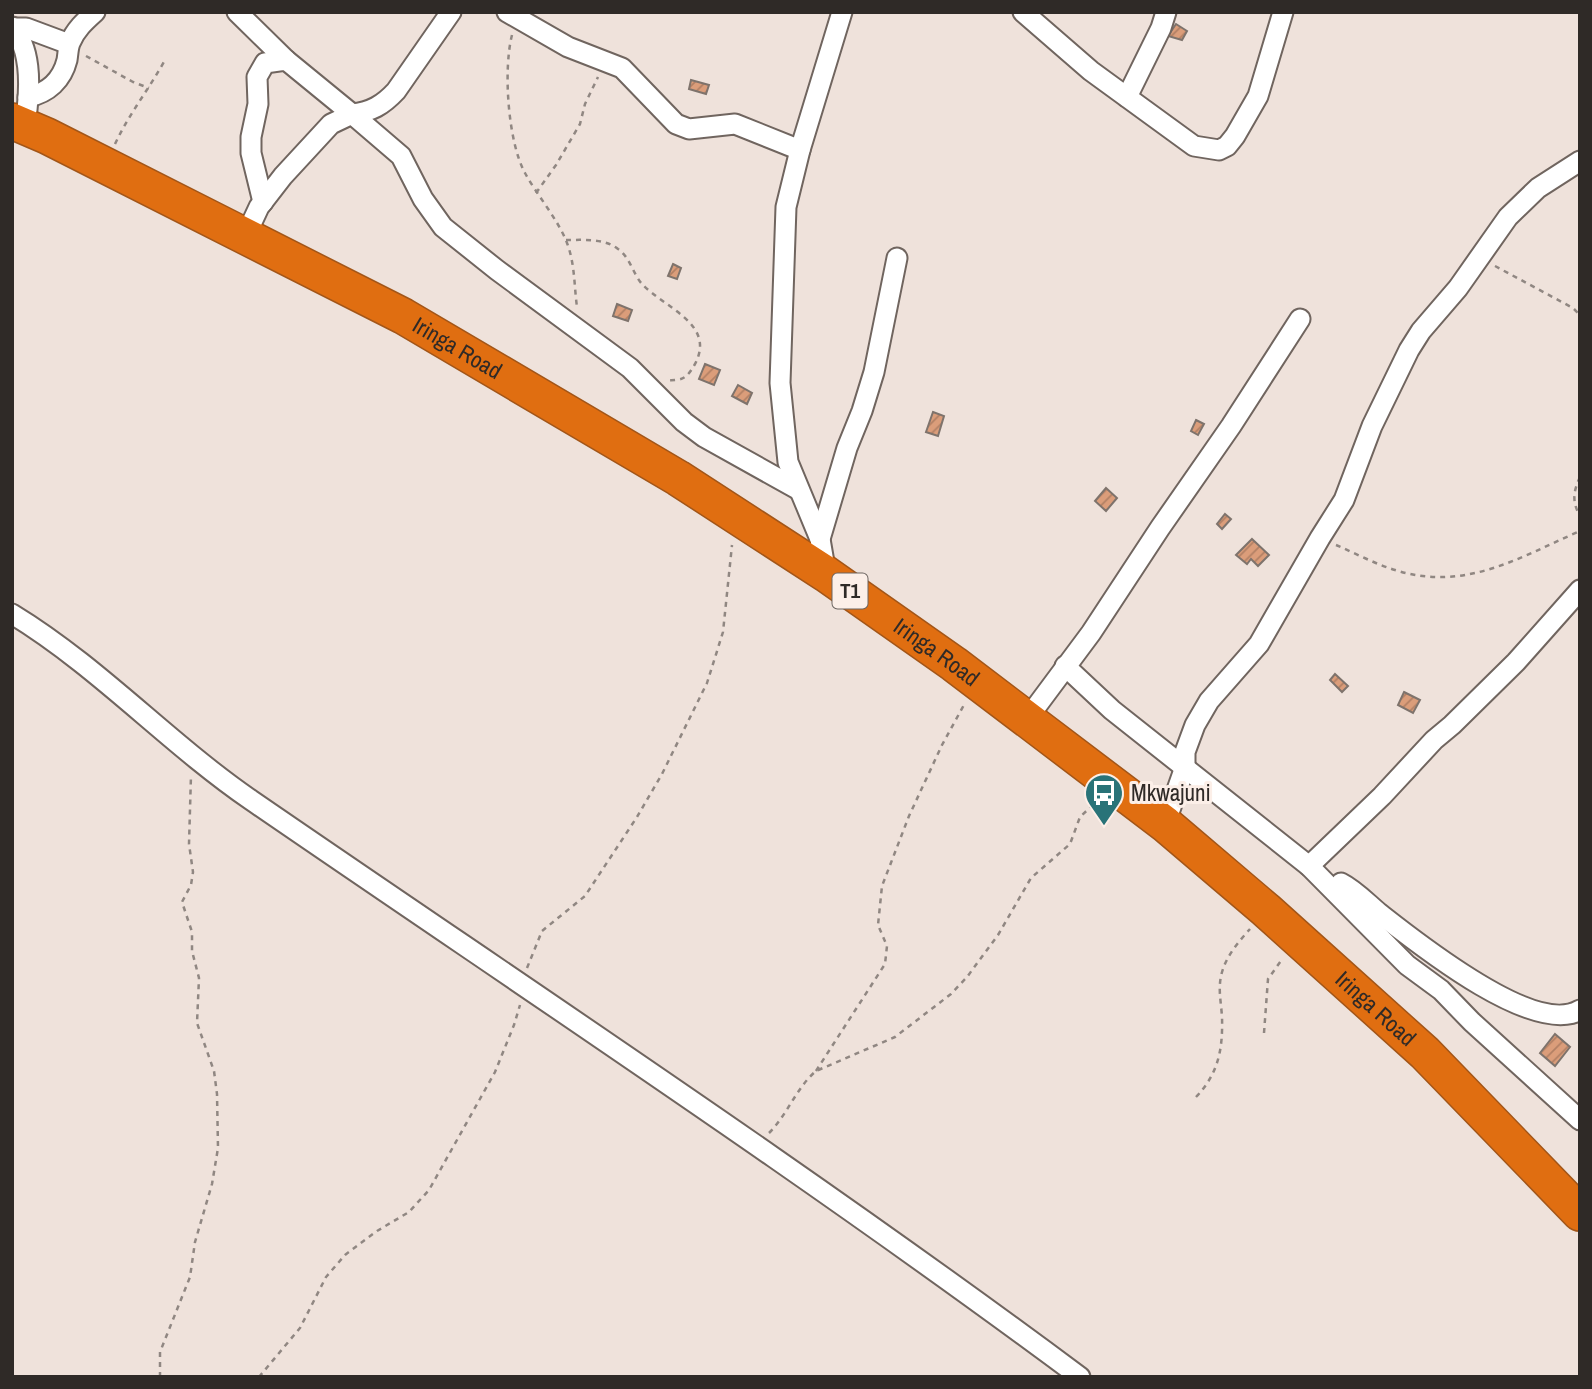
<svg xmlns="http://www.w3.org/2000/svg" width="1592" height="1389" font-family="'Archivo Narrow',sans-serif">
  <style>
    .building { fill: url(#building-hatch); stroke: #7e736c; stroke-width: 2 }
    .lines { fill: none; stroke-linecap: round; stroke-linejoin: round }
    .street-casing { stroke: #70655f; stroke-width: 23 }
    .highway-casing { stroke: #a25619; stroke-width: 38 }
    .path { stroke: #908782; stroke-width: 2.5; stroke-dasharray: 5 5; stroke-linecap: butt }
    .street { stroke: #fff; stroke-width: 19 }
    .highway { stroke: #e06e11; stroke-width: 35 }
    .labels { text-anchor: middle; stroke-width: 6; stroke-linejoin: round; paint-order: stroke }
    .shield { fill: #fcefe8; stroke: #6c6561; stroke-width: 2 }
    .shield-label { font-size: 21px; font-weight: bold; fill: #2f2a27 }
    .street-label { font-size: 23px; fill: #2f2a27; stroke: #fcefe8 }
    .poi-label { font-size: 23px; fill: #2f2a27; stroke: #fcefe8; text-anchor: start }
  </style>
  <defs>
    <pattern id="building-hatch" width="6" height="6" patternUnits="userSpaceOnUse" patternTransform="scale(1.75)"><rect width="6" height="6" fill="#db9d7a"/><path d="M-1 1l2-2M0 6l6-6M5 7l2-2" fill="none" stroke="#b28064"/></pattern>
  </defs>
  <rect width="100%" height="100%" fill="#efe2db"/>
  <!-- building -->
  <g class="building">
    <path d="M1176,24L1187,31L1182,40L1168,36Z"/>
    <path d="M691,80L709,85L706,94L689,89Z"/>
    <path d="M673,264L681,268L677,279L668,276Z"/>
    <path d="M617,304L632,310L628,321L613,316Z"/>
    <path d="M705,364L720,370L714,385L699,379Z"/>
    <path d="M738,385L752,393L747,404L732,396Z"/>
    <path d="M933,412L944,416L938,436L926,432Z"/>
    <path d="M1196,420L1204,424L1198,435L1191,431Z"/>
    <path d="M1106,488L1117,498L1106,511L1095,501Z"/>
    <path d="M1225,514L1231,519L1222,529L1217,524Z"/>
    <path d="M1252,539L1269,555L1258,566L1251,559L1247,564L1236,555Z"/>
    <path d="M1335,674L1348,686L1342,692L1330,680Z"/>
    <path d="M1404,692L1420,700L1413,713L1398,705Z"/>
    <path d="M1555,1034L1570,1047L1555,1066L1540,1053Z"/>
  </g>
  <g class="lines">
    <defs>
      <g id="street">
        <path d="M237,12L286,60"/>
        <path d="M507,12L568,47L622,68L676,124L689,129L735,124L800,150"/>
        <path d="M1023,12L1091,71L1194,146L1219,150L1227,146L1235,136L1258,96L1283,12"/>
        <path d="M12,27C31,48 30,83 27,110"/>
        <path d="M13,28H26L69,44"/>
        <path d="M28,97C48,93 62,80 67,60C68,54 68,48 70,43C75,30 85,21 95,12"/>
        <path d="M1127,97L1161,28L1166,12"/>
        <path d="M263,202L251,153V137L258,104L257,77L265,63L286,60L352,114C371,112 383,105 396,91L451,12"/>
        <path d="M245,237L259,207L283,176L331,124L352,114L401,156L423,199L443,227L497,270L630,368L684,422L704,437L799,490"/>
        <path d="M820,539L847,448L862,411L874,372L897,258"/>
        <path d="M826,574L820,539L788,462L780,383L786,207L800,150L842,12"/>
        <path d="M12,614C99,667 168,743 251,800C529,991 810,1176 1080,1377"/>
        <path d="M1065,666L1112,710L1309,866L1407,965L1441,990L1472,1022L1580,1120"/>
        <path d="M1027,719L1091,633L1160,528L1231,426L1300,319"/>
        <path d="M1165,824L1185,767V752L1195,725L1209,701L1259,644L1320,538L1344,500L1372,426L1409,350L1421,331L1458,288L1508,217L1538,188L1580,161"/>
        <path d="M1309,866L1382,796L1434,740L1452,725L1516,662L1580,590"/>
        <path d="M1341,883C1355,890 1367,903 1379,913C1416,942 1534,1037 1580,1010"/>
      </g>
      <g id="highway">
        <path id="s1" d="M12,121L47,136L403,316L678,478L826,574L954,664L1165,824L1266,910L1425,1053L1580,1213"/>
      </g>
    </defs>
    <!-- street casing -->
    <use href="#street" class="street-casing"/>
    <!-- highway casing -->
    <use href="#highway" class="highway-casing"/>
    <!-- path -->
    <g class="path">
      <path d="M512,35C503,70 508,142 525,173C537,195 559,221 567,243C575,264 574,285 577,307"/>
      <path d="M86,56L133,82L149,88"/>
      <path d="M115,144C129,114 149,89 165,60"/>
      <path d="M536,193L556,165L580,124L585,104L598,77"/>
      <path d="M566,240C584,240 604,238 618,249C630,257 633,274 642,284C666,309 716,324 695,364C687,378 683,381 666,380"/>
      <path d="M1495,266L1573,308L1580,315"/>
      <path d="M1580,477C1573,492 1572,502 1580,516"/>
      <path d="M1336,545C1355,553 1375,564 1395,570C1465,592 1518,558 1580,531"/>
      <path d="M527,968L542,931L585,896L637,817L662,774L707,683L723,632L732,545"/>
      <path d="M1264,1033L1268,979L1283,958"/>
      <path d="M816,1071L885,964L887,946L878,925L882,886L909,816L942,745L965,703"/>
      <path d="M1196,1097C1218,1074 1223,1050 1222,1017C1221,1000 1217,986 1223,969C1228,954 1240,940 1250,929"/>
      <path d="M769,1133C788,1114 796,1088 816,1071L895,1037L951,994L967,977L998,935L1031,878L1070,844L1080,817L1096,802"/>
      <path d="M160,1377V1352L190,1277L195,1242L212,1184L218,1148L217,1094L214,1071L197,1023L199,978L192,951V932L182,902L191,885L193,872L189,844L191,775"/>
      <path d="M259,1377L300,1328L326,1277L345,1255L377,1231L409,1212L429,1190L495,1072L514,1025L520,1005"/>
    </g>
    <!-- street -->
    <use href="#street" class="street"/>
    <!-- highway -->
    <use href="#highway" class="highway"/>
  </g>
  <!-- icons -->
  <defs>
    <symbol id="bus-pin" viewBox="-11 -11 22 30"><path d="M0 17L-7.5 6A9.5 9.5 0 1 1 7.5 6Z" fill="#297378" stroke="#fcefe8"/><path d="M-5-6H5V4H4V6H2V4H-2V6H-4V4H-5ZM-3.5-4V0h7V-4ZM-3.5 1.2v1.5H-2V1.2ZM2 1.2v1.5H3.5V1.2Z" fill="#fff"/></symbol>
  </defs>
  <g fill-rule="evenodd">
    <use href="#bus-pin" x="1082" y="771" width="44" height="60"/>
  </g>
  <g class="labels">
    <!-- shield labels -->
    <rect class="shield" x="832.5" y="573.5" width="35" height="35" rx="5"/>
    <g class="shield-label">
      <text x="850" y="598">T1</text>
    </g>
    <!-- street labels -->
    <g class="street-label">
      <text dy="8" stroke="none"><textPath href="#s1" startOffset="500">Iringa Road</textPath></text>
      <text dy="8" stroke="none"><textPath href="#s1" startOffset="1068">Iringa Road</textPath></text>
      <text dy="8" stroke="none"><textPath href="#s1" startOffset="1634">Iringa Road</textPath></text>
    </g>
    <!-- poi labels -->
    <g class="poi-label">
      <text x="1131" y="801">Mkwajuni</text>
    </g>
  </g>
  <!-- border -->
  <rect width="1592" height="1389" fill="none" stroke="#2f2a27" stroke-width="28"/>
</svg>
